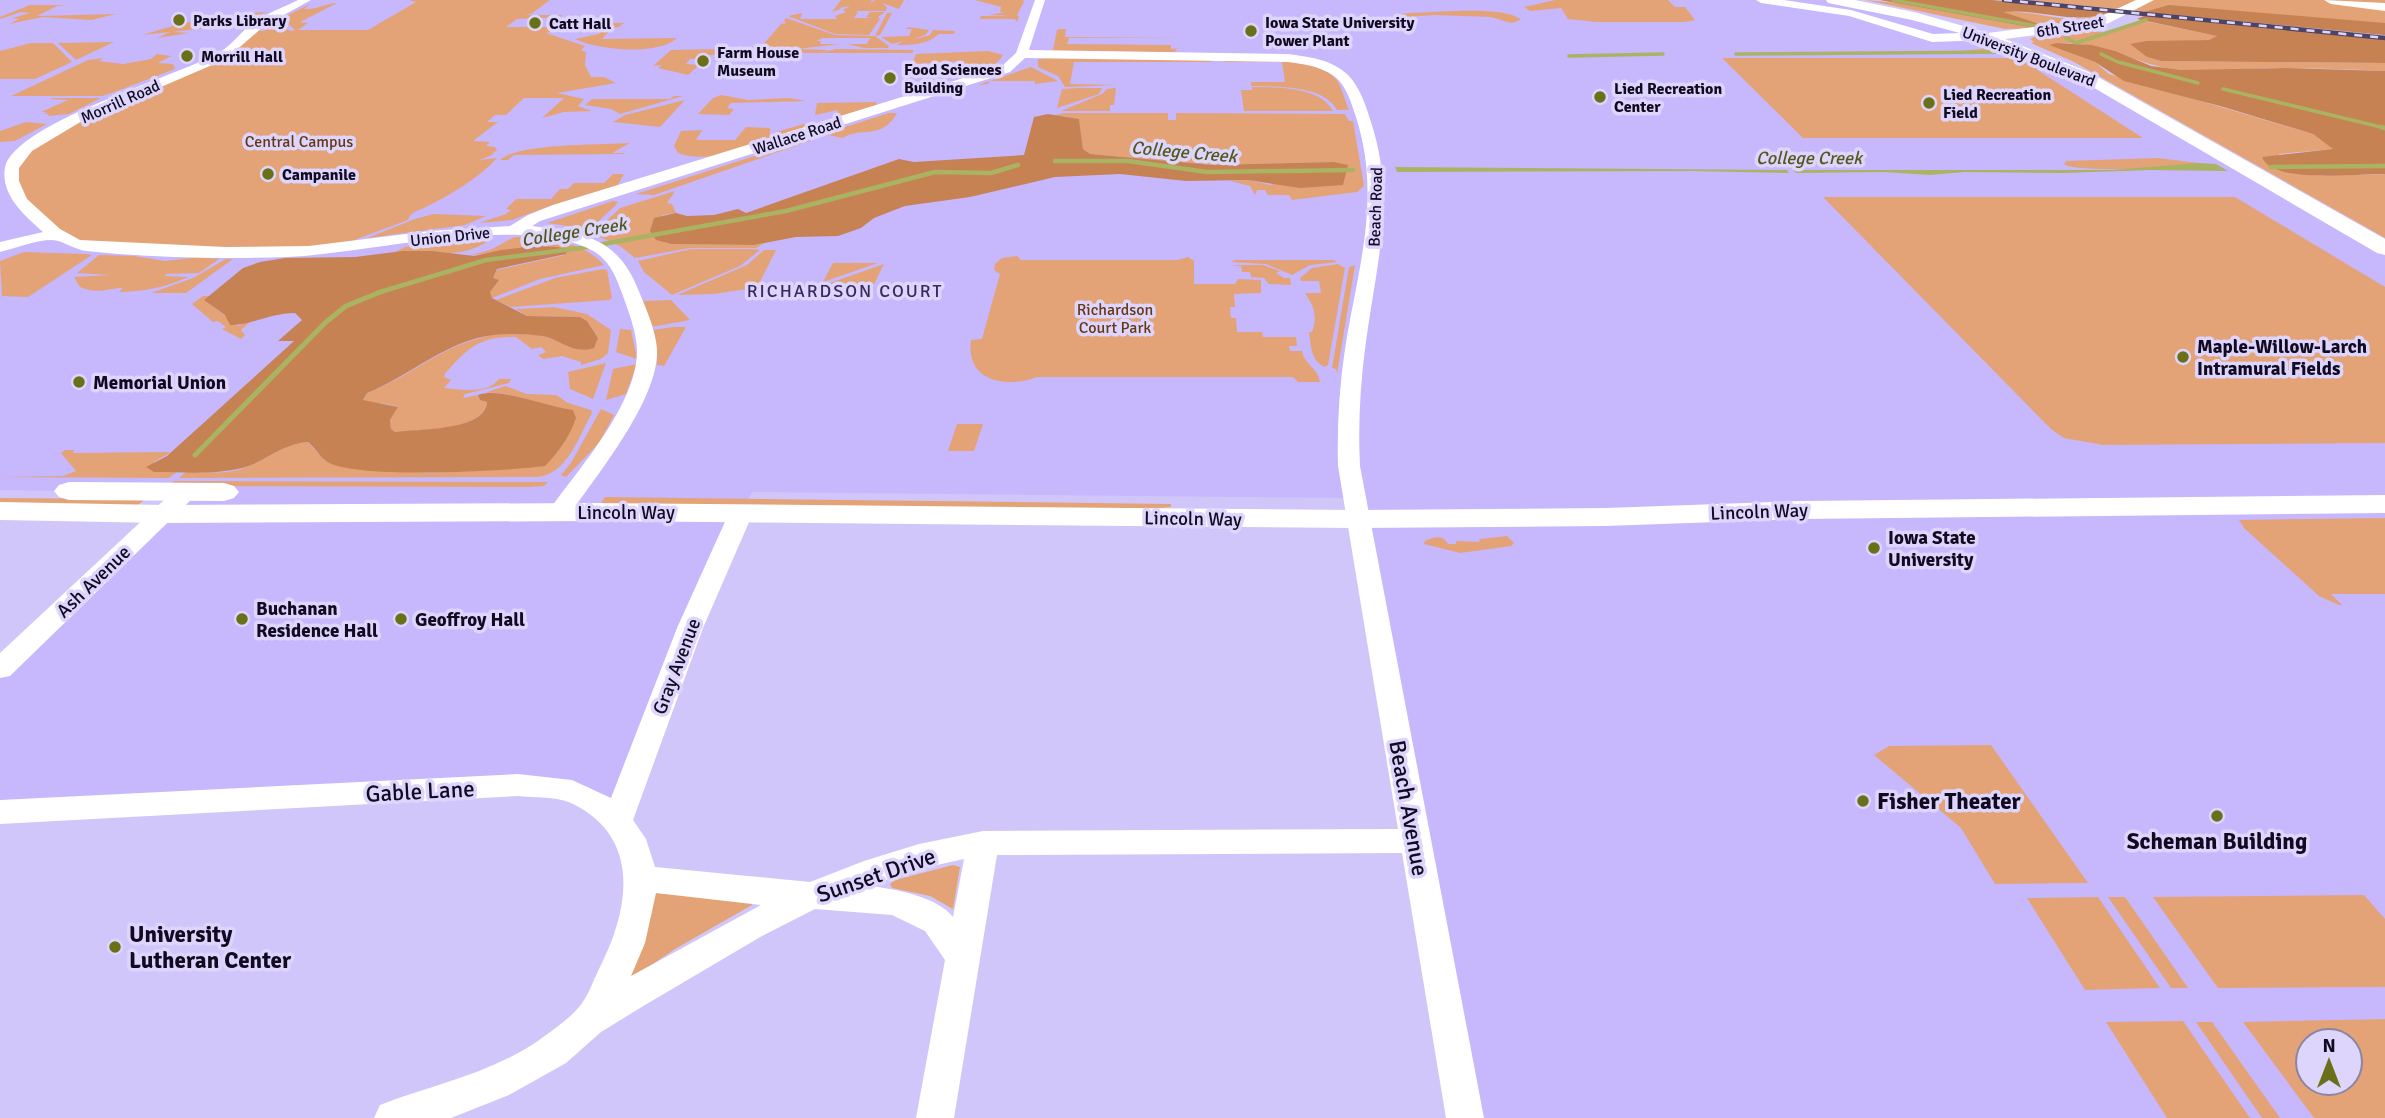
<svg xmlns="http://www.w3.org/2000/svg" width="2385" height="1118" font-family="Signika,sans-serif">
  <style>
    .built { fill: #c7b7fd; fill-rule: evenodd }
    .green { fill: #e4a377; fill-rule: evenodd }
    .forest { fill: #c78253 }
    .water { fill: #a9b361 }
    .lines { fill: none; stroke-linecap: round; stroke-linejoin: round }
    .stream-far2 { stroke: #a9b361; stroke-width: 3.5 }
    .stream-far1 { stroke: #a9b361; stroke-width: 4.5 }
    .stream { stroke: #a9b361; stroke-width: 5 }
    .minor { fill: #fff; fill-rule: evenodd }
    .major { fill: #fff; fill-rule: evenodd }
    .rail-casing { stroke: #4d4463; stroke-width: 4.5 }
    .rail { stroke: #ddd5fc; stroke-width: 2.5; stroke-dasharray: 8; stroke-linecap: butt }
    .poi-dot { fill: #697017; stroke: #ddd5fc; stroke-width: 2.5 }
    .labels { text-anchor: middle; stroke-width: 7; stroke-linejoin: round; paint-order: stroke }
    .far-poi-label { font-size: 16px; font-weight: bold; fill: #110a20; stroke: #ddd5fc; text-anchor: start }
    .far-street-label { font-size: 16px; fill: #110a20; stroke: #ddd5fc }
    .far-park-label { font-size: 16px; fill: #653713; stroke: #ddd5fc }
    .far-water-label { font-size: 18px; font-style: italic; fill: #52581c; stroke: #ddd5fc }
    .far-neighbourhood-label { font-size: 18px; letter-spacing: 2px; fill: #392a5e; stroke: #ddd5fc }
    .poi-label { font-size: 19px; font-weight: bold; fill: #110a20; stroke: #ddd5fc; text-anchor: start }
    .street-label { font-size: 19px; fill: #110a20; stroke: #ddd5fc }
    .near-street-label { font-size: 23px; fill: #110a20; stroke: #ddd5fc }
    .near-poi-label { font-size: 23px; font-weight: bold; fill: #110a20; stroke: #ddd5fc; text-anchor: start }
  </style>
  <rect width="100%" height="100%" fill="#d1c6f9"/>
  <!-- built -->
  <g class="built">
    <path d="M0,0H1833L1893,13L2038,56L2385,248V1118H1465L1353,498L752,492L735,526L617,822L568,790L0,812V669L186,493L0,490ZM2308,1041H2350V1083H2308Z"/>
    <path d="M2144,12L2385,35V39L2146,15Z"/>
  </g>
  <!-- green -->
  <g class="green">
    <path d="M409,0H550L531,14L525,15H562L560,17L517,19L506,27H553L566,18H573L556,30L546,33L585,46L581,50L586,52L585,65L591,77H604L616,83L557,93L584,99L578,106L592,111L564,112L542,118L564,98H524L506,115H495L487,122H498L473,141L490,142L486,146L495,147L497,150L490,156L479,160L497,158C478,179 450,195 424,208C417,211 410,212 408,220L357,239L344,248L85,246L23,206L11,172L46,136L222,56L247,34L283,15L259,31H264L278,21L290,31L295,30L282,18L308,5L327,3L309,5L304,9C316,10 327,3 337,3L300,22L308,23L298,30H368L416,2Z"/>
    <path d="M841,0H872L870,3L875,0H904L899,9L882,3L887,7L886,11H855L858,12L854,18H872L866,17L870,12H885L878,17L880,19L869,35L835,34L788,16L802,13L800,19H837L835,16L846,12L843,10L850,6L839,8L841,9L832,12Z"/>
    <path d="M975,0H1023L1024,2L1017,15L1019,17L1017,22L1015,19H980L981,16H1013L989,15L1005,12H1000L1001,7Z"/>
    <path d="M1555,0H1668L1675,7H1685L1695,20L1685,22H1596L1568,19L1561,8L1530,11L1524,7Z"/>
    <path d="M1865,0L1898,3L2029,27L2044,26L2001,12C2024,10 2046,17 2069,19C2085,20 2099,13 2114,12C2082,27 2040,29 2005,29Z"/>
    <path d="M2026,0H2385V35Z"/>
    <path d="M30,5H67L57,6L37,16L116,14L91,20L43,17L9,24L19,19L12,18L30,13L21,12L0,19V17Z"/>
    <path d="M266,12C236,27 204,28 172,32L189,33L157,38L170,32L142,35L176,25L195,21L229,22L247,13Z"/>
    <path d="M887,13H892L880,35L875,36L889,46L888,48H864L848,44H867L870,38H823L816,41H821L820,44H840L797,49L829,50L820,53L836,49L914,50L912,53H756L759,49L800,53L789,48L761,47L781,24L786,23L784,21L786,18L835,35L875,36Z"/>
    <path d="M1410,13C1434,13 1505,5 1521,20L1511,23L1491,17L1434,15L1391,18L1395,15Z"/>
    <path d="M2144,21L2218,36L2209,40L2131,44L2147,57L2161,61L2385,63V71C2346,69 2306,68 2267,68C2238,69 2209,71 2181,70C2136,67 2097,36 2051,45L2095,62L2109,74L2313,134L2334,149L2279,154L2277,170L2324,176L2385,174V238L2074,62L2031,43L2034,42L2030,39L2036,36L2096,31L2108,34Z"/>
    <path d="M607,23H624L619,27L612,28L602,39L677,38C658,56 598,50 575,39L599,34L602,31H586L599,30Z"/>
    <path d="M909,27L929,30L925,35L912,40L930,35L933,30L955,31L954,34H939C928,44 914,45 896,45L904,41L892,44L881,37L909,36L912,29H905Z"/>
    <path d="M1060,29H1066L1065,37L1183,38H1069L1067,44L1171,45V49L1178,48L1175,50L1177,51L1173,52L1043,51L1053,50L1057,30Z"/>
    <path d="M114,42L76,60L58,43Z"/>
    <path d="M31,43H53L72,62L35,79H0V51Z"/>
    <path d="M1992,48L2029,58H2019L2143,138H1803L1722,58H2016L1995,53L1951,52Z"/>
    <path d="M722,49L717,55H701L697,59H690L686,64L699,65L688,75L658,68L662,65L653,66L671,50Z"/>
    <path d="M988,51L1003,55C994,70 976,70 961,70L964,61L912,64L916,54Z"/>
    <path d="M157,54L171,56L158,63L173,64L175,69L112,93L102,96H11L88,60L104,58L99,61L123,64L151,59Z"/>
    <path d="M1050,58L1211,60L1212,62H1074L1070,84L1117,85L1065,87L1058,76L1038,67V59Z"/>
    <path d="M1227,59C1255,60 1316,57 1336,79C1342,87 1345,101 1349,110H1337C1323,84 1276,87 1251,86V82H1285L1282,62H1224Z"/>
    <path d="M1031,67L1058,81L1035,84V81H990L988,84L978,85Z"/>
    <path d="M1252,87C1276,87 1320,86 1333,111H1244L1241,90H1252Z"/>
    <path d="M1078,88H1102L1099,94L1057,108L1062,89Z"/>
    <path d="M1116,88L1114,105H1110V111H1061L1102,94L1107,89Z"/>
    <path d="M721,95L748,100L789,98L806,101L731,103L727,108L734,109L729,115L698,114L713,98Z"/>
    <path d="M674,96H683L620,114L611,109L585,105L592,99H670Z"/>
    <path d="M53,98H101L69,114L48,116L49,114H44L47,112H41L68,100L49,99Z"/>
    <path d="M685,100L660,127L613,122L625,115Z"/>
    <path d="M876,102L877,105L839,117L836,116L838,110L815,115L817,103Z"/>
    <path d="M889,113H897C882,141 860,126 843,138L823,134Z"/>
    <path d="M1065,113H1168V120H1176V113L1345,114L1349,121H1353L1364,186L1357,192L1292,200L1289,195H1268L1265,190H1257L1255,195L1250,186L1230,181L1248,180L1271,185L1334,162L1213,165L1090,154L1083,149L1079,119L1055,115Z"/>
    <path d="M26,122L47,124L15,141L0,142V131Z"/>
    <path d="M807,123L816,126C780,137 713,167 678,153L674,146L681,131L702,130L696,140H735L746,127L769,128L771,130L769,133H773Z"/>
    <path d="M805,140L810,141L654,195L636,194Z"/>
    <path d="M630,143L612,153H625L623,154L514,155L508,160H500C518,143 601,145 630,143Z"/>
    <path d="M2158,158L2198,163C2185,169 2074,173 2064,164L2066,161Z"/>
    <path d="M613,174H624L617,186L553,205L512,220L479,223L506,214L511,210L506,209L516,199H551L560,189H568L574,183H604Z"/>
    <path d="M675,191L667,203L672,204L676,213L662,215L672,244L754,245L766,242L756,248H690L635,258L620,246L593,234L620,208Z"/>
    <path d="M1823,197H2235L2385,287V443L2103,445L2064,438L2051,429Z"/>
    <path d="M613,201L618,202L615,206L590,229L547,223Z"/>
    <path d="M433,214L486,216L465,225L367,238L415,219Z"/>
    <path d="M483,237L492,239C459,261 432,251 395,252L405,247Z"/>
    <path d="M514,237C545,237 581,240 604,265L540,279L492,298L490,292L498,281L493,278L497,270L565,255L534,246L467,256L490,250Z"/>
    <path d="M691,249H753L760,250L740,266L672,295L644,272L638,261Z"/>
    <path d="M764,250H776L759,284L768,286L714,294L677,295L747,265Z"/>
    <path d="M24,252L86,254L92,255L28,297L2,296L0,261Z"/>
    <path d="M99,255L134,256L165,261L198,257L219,259L199,273L166,274L165,276L188,277C167,287 142,292 119,292L123,288C106,288 99,295 80,287L74,277L110,275L77,273Z"/>
    <path d="M1017,256L1021,260H1178L1188,257L1194,261V284H1235L1238,279L1261,280V293L1234,294L1235,307H1230L1231,318H1236L1237,332H1262L1263,337H1296L1297,346H1289L1290,351H1302C1304,364 1318,368 1320,382H1298L1293,377H1037C1006,389 965,381 971,340L982,339L1000,274L994,270L995,264L1002,258Z"/>
    <path d="M226,259H233L186,293H151L193,278Z"/>
    <path d="M1235,260H1334L1337,262L1310,265L1292,275L1266,264L1231,262Z"/>
    <path d="M833,263H878L823,282Z"/>
    <path d="M884,264L874,284L827,285V284Z"/>
    <path d="M1338,264L1345,268L1328,365L1325,367C1311,361 1311,346 1309,332H1312C1318,317 1314,306 1305,293H1321L1319,281H1301L1300,278L1312,268Z"/>
    <path d="M1229,265H1263L1280,271L1276,273L1284,278H1290L1291,285L1269,284L1264,278L1251,277L1250,272H1242L1241,266Z"/>
    <path d="M1355,265L1337,374L1336,369L1332,368L1349,267Z"/>
    <path d="M603,269L607,270L612,298L609,300L511,307L496,300L555,278Z"/>
    <path d="M825,286L874,287L870,296H817L821,287Z"/>
    <path d="M203,296H210L205,300L238,326L252,320L241,330L245,335L241,339L222,329L226,327L218,321L213,322L192,304Z"/>
    <path d="M671,300L690,320L651,327L643,301Z"/>
    <path d="M554,307L587,314L611,330L608,353L601,359L581,365V362L562,356L543,359L538,355L546,352L541,347L532,349L516,337C480,336 467,348 445,374L444,377L451,380L444,388C459,389 487,395 499,379H511L509,383L465,394L463,398L478,395L480,400L487,402C485,431 417,430 395,432L391,429L390,420L398,407C387,402 375,404 363,401L367,393C420,373 457,330 520,334C528,335 539,334 547,337C561,342 571,349 587,350L598,338L587,321L580,317L527,316L516,309Z"/>
    <path d="M674,327H686L664,366L657,365V349L652,330Z"/>
    <path d="M620,329L631,330L637,359L616,352Z"/>
    <path d="M606,363L593,399L570,389L568,372Z"/>
    <path d="M637,364L626,394L606,400L613,369Z"/>
    <path d="M505,386L527,394L556,395L568,403L591,410L592,413C579,436 567,475 537,477L179,478L186,472C205,472 229,475 247,467C269,458 283,444 308,442L325,461L394,470L429,473L545,466L573,411C545,407 513,391 485,393Z"/>
    <path d="M601,409L614,415L599,443L566,477L561,475L571,463Z"/>
    <path d="M957,424H983L974,451H948Z"/>
    <path d="M65,450H74L73,453L171,452L154,462V472H177L169,478L0,477L63,476L76,471L61,453Z"/>
    <path d="M174,481L548,482L544,486L528,487L169,486Z"/>
    <path d="M605,497L1171,504V507L1147,509L600,505Z"/>
    <path d="M0,498L145,499L137,506L0,503Z"/>
    <path d="M2385,518V594H2331L2342,605H2339L2319,596L2244,528L2239,520Z"/>
    <path d="M1507,536L1514,543L1511,546L1460,553L1424,544L1425,541C1433,537 1443,534 1448,544H1456V541L1479,542L1480,539Z"/>
    <path d="M1991,745L2088,883L1995,884L1961,828L1874,755L1889,746Z"/>
    <path d="M953,865L960,867L953,909L930,896L892,888L890,884L895,880Z"/>
    <path d="M654,893L752,901V905L675,949L628,981Z"/>
    <path d="M2364,895L2385,919V987L2218,988L2153,897Z"/>
    <path d="M2098,897L2160,988L2085,990L2027,898Z"/>
    <path d="M2108,897H2125L2188,988H2171Z"/>
    <path d="M2385,1019V1118H2314L2243,1022ZM2350,1041V1083H2308V1041Z"/>
    <path d="M2183,1021L2250,1118H2167L2106,1022Z"/>
    <path d="M2196,1022H2212L2280,1118H2262Z"/>
  </g>
  <!-- forest -->
  <g class="forest">
    <path d="M1880,0H1992L2110,12C2073,26 2040,8 2003,12L2045,26L2029,27Z"/>
    <path d="M2169,5L2385,23V35L2144,12Z"/>
    <path d="M2146,15L2385,39V63L2161,61L2147,57L2130,44L2147,41L2209,40L2217,36L2137,19Z"/>
    <path d="M2057,43L2092,45L2115,51L2151,66L2181,70L2286,68L2385,71V174C2360,173 2272,185 2262,157L2333,149L2313,134L2220,106L2124,81L2095,62L2049,45Z"/>
    <path d="M1048,114L1079,119L1083,149L1090,154L1213,165L1334,162L1348,165L1343,185L1300,188L1248,180L1186,181L1120,174L1055,177L970,197L905,206L874,218L861,228L838,236L796,237L754,245L672,244L656,240L650,231L654,218L676,213L687,216L714,215L738,209L746,213L899,159L914,162L1024,155L1034,117Z"/>
    <path d="M534,246L558,247L567,250L566,254L497,269L493,278L499,280L490,292L492,298L527,316L580,317L587,321L598,338L594,348C574,355 561,340 543,336C527,334 510,333 494,335C449,339 408,377 367,393L363,400L398,407L390,420L391,429L395,432C417,429 486,431 487,402L480,400L478,395C501,387 546,407 573,410L576,418C570,436 558,453 545,466C509,471 351,480 326,461C319,456 315,447 308,442C278,445 266,462 242,468C214,475 183,472 154,472L146,467L167,456L294,341H278L302,320L295,313C270,313 249,326 230,325L225,315L204,300L243,268L260,262L285,258L355,257L403,251H432L474,256L501,250Z"/>
  </g>
  <!-- water -->
  <g class="water">
    <path d="M2198,163L2216,164L2228,171L2151,170L2062,173L1964,172L1930,175L1884,172L1796,173L1793,170H2113Z"/>
    <path d="M1395,167L1787,170L1789,173L1692,171L1397,172Z"/>
  </g>
  <g class="lines">
    <!-- stream-far2 -->
    <g class="stream-far2">
      <path d="M1893,0L2036,26"/>
      <path d="M2066,38L2076,43L2146,20"/>
      <path d="M1736,54L2012,52"/>
      <path d="M2101,54L2118,62L2198,83"/>
      <path d="M1569,56L1663,54"/>
      <path d="M2223,89L2385,128"/>
    </g>
    <!-- stream-far1 -->
    <g class="stream-far1">
      <path d="M2381,127L2385,128"/>
      <path d="M1055,161H1128L1207,172L1353,170"/>
      <path d="M2271,167L2385,166"/>
      <path d="M377,293L486,260L581,248L786,211L935,172L991,173L1018,165"/>
    </g>
    <!-- stream -->
    <path class="stream" d="M195,455L326,322L346,306L383,291"/>
    <!-- minor -->
    <g class="minor">
      <path d="M298,0H311L264,26L226,59L82,121L32,151L19,168V181L27,199L60,229L80,240L225,247L309,246L430,231L510,226L528,215L553,205L1002,66L1016,53L1035,0H1045L1029,50L1288,54C1308,57 1332,59 1348,75C1360,87 1366,106 1371,122C1397,201 1375,269 1365,349C1360,388 1358,427 1360,466L1484,1118H1446L1402,853L997,855L954,1118H916L945,960L925,931L892,915L815,909L762,936L645,1005L601,1032L566,1063L509,1095L451,1118H374L380,1105C437,1083 496,1073 546,1035C557,1027 571,1017 579,1007C588,997 593,981 599,969C629,911 643,837 571,803C555,796 535,798 518,796L0,824V800L518,774L572,780L611,798L677,628L729,513L733,508H749L753,513L703,628L633,820L646,839L655,867L810,882L864,861L919,844L983,831L1398,829L1338,466C1337,427 1339,388 1345,349C1358,267 1382,199 1356,117C1351,102 1346,85 1334,76C1320,66 1304,64 1288,62L1025,58L1010,72L540,221L532,226C586,233 619,238 640,294C647,311 656,331 657,350C659,400 596,476 568,517H552L548,512C578,469 636,406 637,352C637,333 629,313 623,296C617,280 611,262 595,252C526,212 368,254 287,257C221,259 152,258 86,251C75,250 62,240 52,240C36,240 16,248 0,252V242L43,232C25,216 0,195 5,167C17,122 176,77 218,53C231,46 239,34 250,25C265,14 282,8 298,0ZM964,859L953,917C938,897 893,888 868,886L919,869ZM656,893L761,905L631,976L645,943Z"/>
      <path d="M1756,0H1784L1851,10L1933,34L1987,32L1993,36L1987,40L1932,42L1849,16L1761,3Z"/>
      <path d="M186,485L194,487L197,492L194,497L10,676L0,678V653L178,487Z"/>
    </g>
    <!-- major -->
    <g class="major">
      <path d="M1826,0H1855L1914,12L1988,33L2095,19L2136,0H2154L2103,26L2005,39L2089,72L2385,239V255L2377,253L2077,78L1967,35L1912,20L1828,3Z"/>
      <path d="M2324,0L2385,3V11L2331,4Z"/>
      <path d="M69,482L224,483L234,486L239,492L234,498L224,501L69,500L59,497L54,491L59,485Z"/>
      <path d="M2385,495V513L1802,519L1606,526L1357,528L590,521L163,523L0,520V502L163,505L590,503L1357,510L1606,508L1802,501Z"/>
    </g>
    <defs>
      <path id="rail" d="M2004,0L2385,38"/>
    </defs>
    <!-- rail casing -->
    <use href="#rail" class="rail-casing"/>
    <!-- rail -->
    <use href="#rail" class="rail"/>
  </g>
  <!-- markers -->
  <g class="poi-dot">
    <circle cx="179" cy="20" r="7"/>
    <circle cx="535" cy="23" r="7"/>
    <circle cx="1251" cy="31" r="7"/>
    <circle cx="187" cy="56" r="7"/>
    <circle cx="703" cy="61" r="7"/>
    <circle cx="890" cy="78" r="7"/>
    <circle cx="1600" cy="97" r="7"/>
    <circle cx="1929" cy="103" r="7"/>
    <circle cx="268" cy="174" r="7"/>
    <circle cx="2183" cy="357" r="7"/>
    <circle cx="79" cy="382" r="7"/>
    <circle cx="1874" cy="548" r="7"/>
    <circle cx="242" cy="619" r="7"/>
    <circle cx="401" cy="619" r="7"/>
    <circle cx="1863" cy="801" r="7"/>
    <circle cx="2217" cy="816" r="7"/>
    <circle cx="115" cy="947" r="7"/>
  </g>
  <g class="labels">
    <!-- far-poi labels -->
    <g class="far-poi-label">
      <text x="193" y="26">Parks Library</text>
      <text x="1265" y="28">Iowa State University<tspan x="1265" dy="18">Power Plant</tspan></text>
      <text x="549" y="29">Catt Hall</text>
      <text x="717" y="58">Farm House<tspan x="717" dy="18">Museum</tspan></text>
      <text x="201" y="62">Morrill Hall</text>
      <text x="904" y="75">Food Sciences<tspan x="904" dy="18">Building</tspan></text>
      <text x="1614" y="94">Lied Recreation<tspan x="1614" dy="18">Center</tspan></text>
      <text x="1943" y="100">Lied Recreation<tspan x="1943" dy="18">Field</tspan></text>
      <text x="282" y="180">Campanile</text>
    </g>
    <!-- far-street labels -->
    <g class="far-street-label">
      <text transform="translate(2070 26) rotate(-9)" y="6">6th Street</text>
      <text transform="translate(2029 56) rotate(21)" y="6">University Boulevard</text>
      <text transform="translate(120 101) rotate(-24)" y="6">Morrill Road</text>
      <text transform="translate(797 135) rotate(-18)" y="6">Wallace Road</text>
      <text transform="translate(1375 207) rotate(-88)" y="6">Beach Road</text>
      <text transform="translate(450 236) rotate(-6)" y="6">Union Drive</text>
    </g>
    <!-- far-park labels -->
    <g class="far-park-label">
      <text x="299" y="147">Central Campus</text>
      <text x="1115" y="315">Richardson<tspan x="1115" dy="18">Court Park</tspan></text>
    </g>
    <!-- far-water labels -->
    <g class="far-water-label">
      <text transform="translate(1184 152) rotate(5)" y="6">College Creek</text>
      <text x="1809" y="164">College Creek</text>
      <text transform="translate(574 232) rotate(-9)" y="6">College Creek</text>
    </g>
    <!-- far-neighbourhood labels -->
    <g class="far-neighbourhood-label">
      <text x="845" y="297">RICHARDSON COURT</text>
    </g>
    <!-- poi labels -->
    <g class="poi-label">
      <text x="2197" y="353">Maple-Willow-Larch<tspan x="2197" dy="22">Intramural Fields</tspan></text>
      <text x="93" y="389">Memorial Union</text>
      <text x="1888" y="544">Iowa State<tspan x="1888" dy="22">University</tspan></text>
      <text x="256" y="615">Buchanan<tspan x="256" dy="22">Residence Hall</tspan></text>
      <text x="415" y="626">Geoffroy Hall</text>
    </g>
    <!-- street labels -->
    <g class="street-label">
      <text transform="translate(1759 511) rotate(-2)" y="7">Lincoln Way</text>
      <text x="626" y="519">Lincoln Way</text>
      <text transform="translate(1193 518) rotate(1)" y="7">Lincoln Way</text>
      <text transform="translate(93 581) rotate(-44)" y="7">Ash Avenue</text>
      <text transform="translate(676 666) rotate(-69)" y="7">Gray Avenue</text>
    </g>
    <!-- near-street labels -->
    <g class="near-street-label">
      <text transform="translate(420 791) rotate(-3)" y="8">Gable Lane</text>
      <text transform="translate(1409 808) rotate(80)" y="8">Beach Avenue</text>
      <text transform="translate(876 875) rotate(-19)" y="8">Sunset Drive</text>
    </g>
    <!-- near-poi labels -->
    <g class="near-poi-label">
      <text x="1877" y="809">Fisher Theater</text>
      <text x="2217" y="849" text-anchor="middle">Scheman Building</text>
      <text x="129" y="942">University<tspan x="129" dy="26">Lutheran Center</tspan></text>
    </g>
  </g>
  <!-- north arrow -->
  <g transform="translate(2329 1062)"><circle r="33" fill="#ddd5fc" stroke="#8b84a4" stroke-width="2"/>
  <path d="M0-5L12 26L0 18L-12 26Z" fill="#697017"/>
  <text y="-10" font-size="19" font-weight="bold" text-anchor="middle" fill="#110a20">N</text>
  </g>
</svg>
